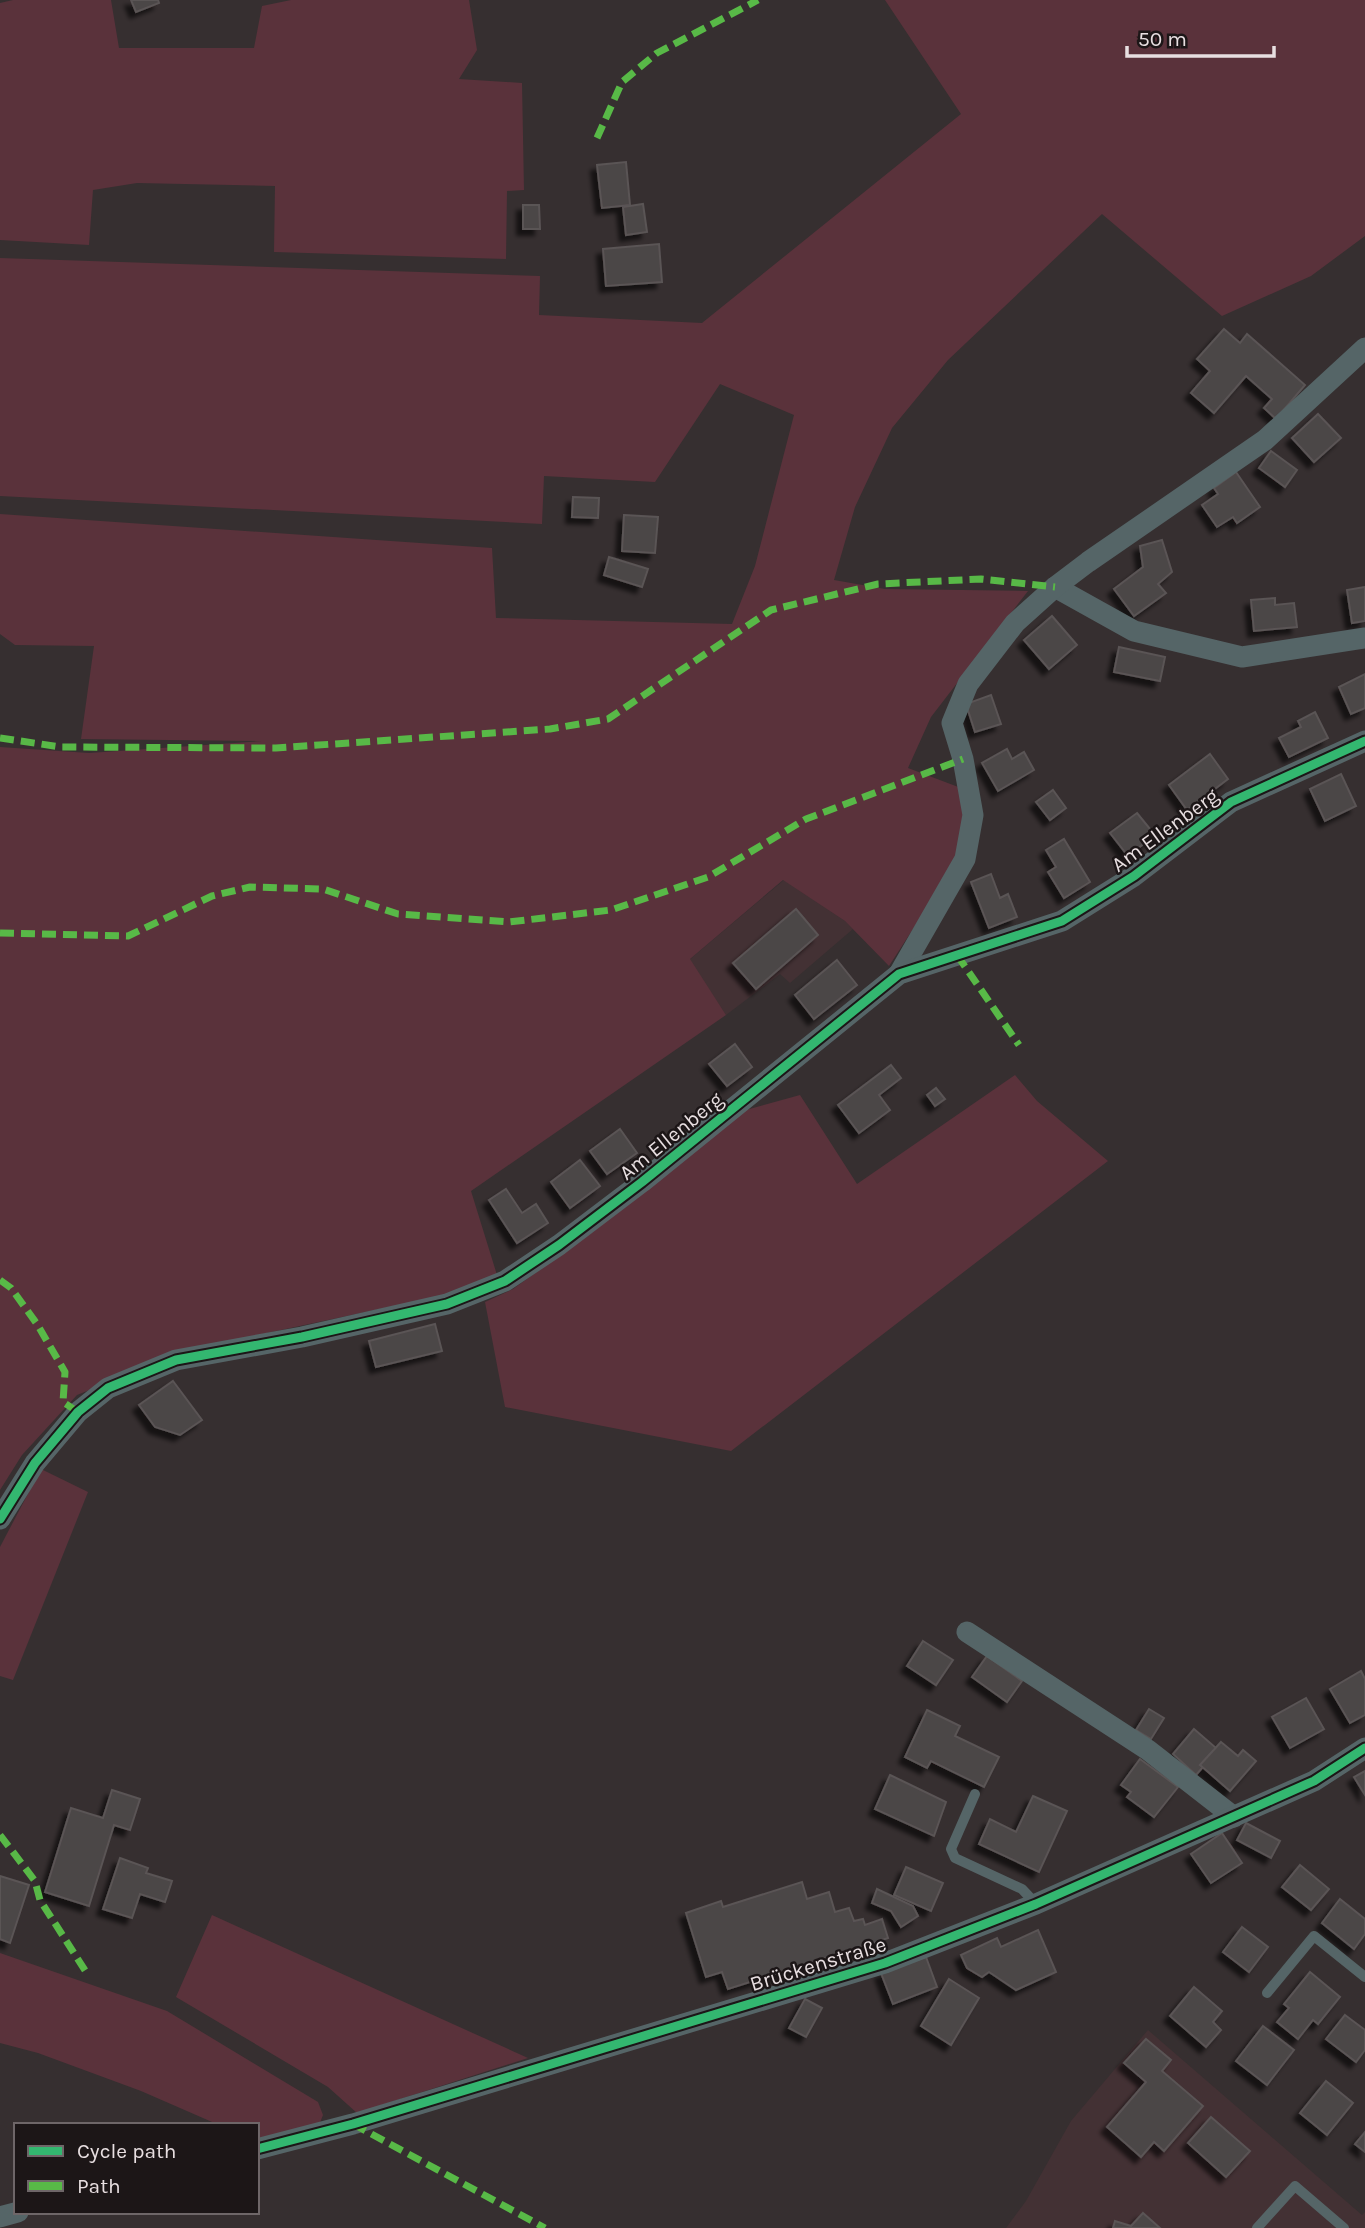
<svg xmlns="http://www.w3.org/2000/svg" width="1365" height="2228" font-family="Karla,sans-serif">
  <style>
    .built { fill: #433134 }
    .green { fill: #5a323b }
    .building { fill: #4c4647; stroke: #5a5455; stroke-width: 2; filter: url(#shadow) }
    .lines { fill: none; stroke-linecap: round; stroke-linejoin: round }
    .lane { stroke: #556567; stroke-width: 10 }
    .street { stroke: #556567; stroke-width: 21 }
    .quiet { stroke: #58b947; stroke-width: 7; stroke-dasharray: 14 7; stroke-linecap: butt }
    .cycleway-casing { stroke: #1c1617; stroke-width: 13 }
    .cycleway { stroke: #33b770; stroke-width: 9 }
    .labels { text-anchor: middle; stroke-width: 5; stroke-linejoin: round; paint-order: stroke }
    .street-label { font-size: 21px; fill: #e8dfe1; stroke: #1c1617 }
  </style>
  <defs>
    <filter id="shadow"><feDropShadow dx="-6" dy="6" stdDeviation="2" flood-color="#0009"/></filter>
  </defs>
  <rect width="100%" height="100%" fill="#362f30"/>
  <!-- built -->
  <g class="built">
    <path d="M784,880L845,921L853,929L790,983L780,974L726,1015L689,960Z"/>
    <path d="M1148,2030L1362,2215L1365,2212V2228H1006L1026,2201L1071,2121Z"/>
  </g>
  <!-- green -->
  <g class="green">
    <path d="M13,0H111L119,48H254L262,6L291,0H469L477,50L459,79L522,83L524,190L507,191L506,259L274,252L275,186L137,183L93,190L89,245L0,240V3Z"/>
    <path d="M885,0H1365V236L1311,276L1222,316L1102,214L948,360L892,428L855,507L834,580L885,589L1028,591L931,717L908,768L961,788L965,808L959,858L889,966L845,921L783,880L690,959L726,1015L471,1191L497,1275L441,1296L192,1349L77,1395L22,1455L0,1490V747L89,753L262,741L81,739L94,646L15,645L0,634V514L492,548L496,618L732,624L755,566L794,415L720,384L655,482L544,476L542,524L0,496V258L540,276L539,315L702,323L961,114Z"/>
    <path d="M1015,1075L1037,1101L1108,1161L731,1451L505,1407L485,1302L513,1289L567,1250L735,1113L800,1095L857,1184Z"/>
    <path d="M41,1469L88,1492L13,1680L0,1676V1547Z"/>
    <path d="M212,1915L528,2058L357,2113L328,2087L176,1997Z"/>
    <path d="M0,1953L167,2011L318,2102L323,2115L319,2125L257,2140V2125H219L141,2091L38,2053L0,2043Z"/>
  </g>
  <!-- building -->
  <g class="building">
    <path d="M131,0H158L159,3L136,12Z"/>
    <path d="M626,162L630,205L602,208L597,165Z"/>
    <path d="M643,204L647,232L626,235L623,207Z"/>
    <path d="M523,205H539L540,229H523Z"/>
    <path d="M659,244L662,282L606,286L603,249Z"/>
    <path d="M1224,329L1240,343L1247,334L1305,385L1276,419L1264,408L1272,399L1246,376L1214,413L1191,393L1210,371L1197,359Z"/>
    <path d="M1318,414L1341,438L1314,462L1292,438Z"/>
    <path d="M1271,451L1297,470L1285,487L1259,468Z"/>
    <path d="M1236,472L1260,507L1237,523L1233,517L1217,527L1202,505L1218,494L1214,488Z"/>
    <path d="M573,497L599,498L598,518L572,517Z"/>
    <path d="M624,515L658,517L655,553L622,551Z"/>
    <path d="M1162,540L1172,572L1158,584L1166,593L1134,616L1114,589L1143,567L1140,546Z"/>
    <path d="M609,557L648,569L642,587L604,575Z"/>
    <path d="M1365,587V621L1352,623L1347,590Z"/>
    <path d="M1275,598V605L1294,603L1297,627L1254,631L1251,600Z"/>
    <path d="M1052,616L1077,645L1049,669L1024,640Z"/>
    <path d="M1119,647L1165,657L1160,681L1114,672Z"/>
    <path d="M1365,674V708L1351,714L1339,687Z"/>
    <path d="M991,695L1001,724L975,732L966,704Z"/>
    <path d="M1315,712L1328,738L1289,757L1279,738L1301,727L1298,721Z"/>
    <path d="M1007,749L1012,759L1024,752L1034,770L998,791L982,763Z"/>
    <path d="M1210,754L1228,779L1187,810L1169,785Z"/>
    <path d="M1341,774L1356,806L1325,821L1310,789Z"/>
    <path d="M1053,790L1066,808L1050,820L1036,802Z"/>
    <path d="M1137,813L1155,835L1128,856L1110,833Z"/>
    <path d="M1064,839L1090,882L1064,898L1048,872L1056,867L1046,850Z"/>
    <path d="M991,874L1000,898L1008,894L1017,917L989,928L971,882Z"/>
    <path d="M796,909L818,935L756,989L733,963Z"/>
    <path d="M837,960L857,985L814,1019L795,995Z"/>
    <path d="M735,1044L752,1067L727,1086L709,1064Z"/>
    <path d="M891,1065L901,1078L879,1095L890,1110L859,1133L838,1105Z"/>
    <path d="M936,1088L945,1099L935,1106L927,1095Z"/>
    <path d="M620,1129L637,1153L607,1174L590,1151Z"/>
    <path d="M580,1160L600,1186L570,1208L551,1182Z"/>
    <path d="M506,1189L522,1213L536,1204L548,1223L517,1243L489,1200Z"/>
    <path d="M435,1324L442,1351L376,1367L369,1341Z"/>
    <path d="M173,1381L202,1420L180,1435L155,1427L139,1405Z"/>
    <path d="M923,1641L953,1660L936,1685L907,1666Z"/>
    <path d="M987,1656L1022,1681L1007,1702L972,1677Z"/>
    <path d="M1361,1671L1365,1679V1715L1350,1723L1330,1689Z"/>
    <path d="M1306,1698L1324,1729L1290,1748L1272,1717Z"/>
    <path d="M1149,1709L1164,1718L1151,1739L1136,1730Z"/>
    <path d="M927,1710L960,1726L955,1736L999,1757L984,1787L931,1761L927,1768L905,1757Z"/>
    <path d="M1194,1729L1216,1748L1200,1765L1203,1767L1196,1775L1173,1754Z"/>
    <path d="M1221,1742L1238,1756L1243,1750L1256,1761L1230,1791L1200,1765Z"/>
    <path d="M1140,1759L1178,1787L1154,1817L1127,1797L1131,1792L1121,1785Z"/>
    <path d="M1365,1771V1795L1354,1777Z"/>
    <path d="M890,1775L946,1802L934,1836L875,1809Z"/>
    <path d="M112,1790L140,1799L130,1830L114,1825L89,1906L45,1892L71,1808L103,1818Z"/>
    <path d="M1033,1796L1067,1811L1039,1872L979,1844L990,1819L1016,1832Z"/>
    <path d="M1246,1823L1280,1841L1271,1858L1237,1840Z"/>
    <path d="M1222,1833L1242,1863L1211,1883L1191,1854Z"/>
    <path d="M120,1858L148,1868L146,1873L172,1881L165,1902L140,1894L132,1918L103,1909Z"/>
    <path d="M1300,1865L1329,1889L1311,1910L1282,1887Z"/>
    <path d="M906,1867L943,1883L931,1911L894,1895Z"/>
    <path d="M0,1876L29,1885L10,1943L0,1939Z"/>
    <path d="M802,1882L807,1899L829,1892L835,1912L849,1908L854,1921L863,1919L865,1925L882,1919L888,1938L728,1989L722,1972L706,1977L686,1913L721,1901L723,1907Z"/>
    <path d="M877,1889L913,1906L918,1916L901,1927L891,1911L872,1903Z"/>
    <path d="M1340,1899L1365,1919V1934L1354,1949L1322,1923Z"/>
    <path d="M1242,1927L1268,1947L1249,1972L1223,1952Z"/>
    <path d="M1038,1930L1056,1972L1016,1990L989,1972L982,1977L967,1968L961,1955L997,1938L1001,1947Z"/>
    <path d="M926,1957L937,1987L893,2004L881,1973Z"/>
    <path d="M1310,1972L1340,1997L1318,2024L1313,2020L1298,2039L1277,2022L1289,2008L1284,2004Z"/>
    <path d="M949,1979L979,1998L951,2045L921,2026Z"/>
    <path d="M1194,1987L1222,2011L1213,2022L1221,2030L1206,2047L1170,2016Z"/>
    <path d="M805,1999L822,2008L806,2037L789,2028Z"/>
    <path d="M1345,2015L1365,2030V2050L1356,2062L1326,2039Z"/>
    <path d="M1263,2026L1294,2050L1267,2085L1236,2061Z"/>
    <path d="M1146,2039L1171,2060L1162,2071L1203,2106L1164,2151L1154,2142L1141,2157L1107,2127L1146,2082L1124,2063Z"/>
    <path d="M1326,2081L1353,2103L1327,2135L1300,2113Z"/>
    <path d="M1211,2117L1250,2151L1226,2177L1188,2143Z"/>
    <path d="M1365,2132V2152L1355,2144Z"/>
    <path d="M1143,2213L1160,2228H1113L1115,2221L1131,2226Z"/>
  </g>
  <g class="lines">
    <!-- lane -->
    <g class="lane">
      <path d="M975,1794L951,1849L955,1858L1022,1889L1036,1904"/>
      <path d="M1267,1993L1314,1936L1365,1977"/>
      <path d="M1257,2228L1295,2186L1344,2228"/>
    </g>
    <!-- street -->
    <g class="street">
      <path d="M1055,587L1134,631L1242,657L1365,638"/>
      <path d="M899,974L965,859L973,815L963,759L952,723L968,684L1015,623L1055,587L1088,562L1265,440L1365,348"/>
      <path d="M0,1519L35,1463L78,1412L108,1388L176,1360L302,1337L447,1304L505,1281L559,1245L642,1182L899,974L1062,921L1134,876L1231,802L1365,741"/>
      <path d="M967,1632L1148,1750L1234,1817"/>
      <path d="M257,2149L353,2124L885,1963L1036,1904L1314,1781L1365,1748"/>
      <path d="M0,2217L18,2212"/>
    </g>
    <!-- quiet -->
    <g class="quiet">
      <path d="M597,138L622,82L657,53L758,0"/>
      <path d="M0,738L61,747L276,748L550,729L608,719L771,610L878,584L981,579L1055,587"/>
      <path d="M0,933L128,936L212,896L250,887L323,889L398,914L509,922L611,910L708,877L806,819L963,759"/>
      <path d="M957,955L1019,1045"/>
      <path d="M0,1280L11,1288L37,1324L65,1372L63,1402L78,1412"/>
      <path d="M0,1835L35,1881L40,1900L88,1975"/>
      <path d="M353,2124L545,2228"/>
    </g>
    <defs>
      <g id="cycleway">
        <path d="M0,1519L35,1463L78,1412L108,1388L176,1360L302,1337L447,1304L505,1281L559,1245L642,1182L899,974L1062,921L1134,876L1231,802L1365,741"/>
        <path d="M257,2149L353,2124L885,1963L1036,1904L1314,1781L1365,1748"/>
      </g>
    </defs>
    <!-- cycleway casing -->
    <use href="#cycleway" class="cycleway-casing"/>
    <!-- cycleway -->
    <use href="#cycleway" class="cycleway"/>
  </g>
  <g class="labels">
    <!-- street labels -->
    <g class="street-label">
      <text transform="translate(1165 830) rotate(-36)" y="7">Am Ellenberg</text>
      <text transform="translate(671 1136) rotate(-39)" y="7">Am Ellenberg</text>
      <text transform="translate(818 1964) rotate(-17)" y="7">Brückenstraße</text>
    </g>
  </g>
  <!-- legend -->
  <rect x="14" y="2123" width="245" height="91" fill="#1c1617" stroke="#6e6668" stroke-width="2"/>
  <rect x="28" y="2146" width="35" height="10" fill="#33b770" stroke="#6e6668" stroke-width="2"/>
  <text x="77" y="2158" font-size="21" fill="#e8dfe1">Cycle path</text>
  <rect x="28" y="2181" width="35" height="10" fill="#58b947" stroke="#6e6668" stroke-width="2"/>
  <text x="77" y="2193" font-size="21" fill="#e8dfe1">Path</text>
  <!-- scale -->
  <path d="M1127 46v10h147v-10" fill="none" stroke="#e8dfe1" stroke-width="3.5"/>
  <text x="1138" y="46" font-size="21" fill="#e8dfe1" stroke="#1c1617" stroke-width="5" paint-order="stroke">50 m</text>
</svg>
